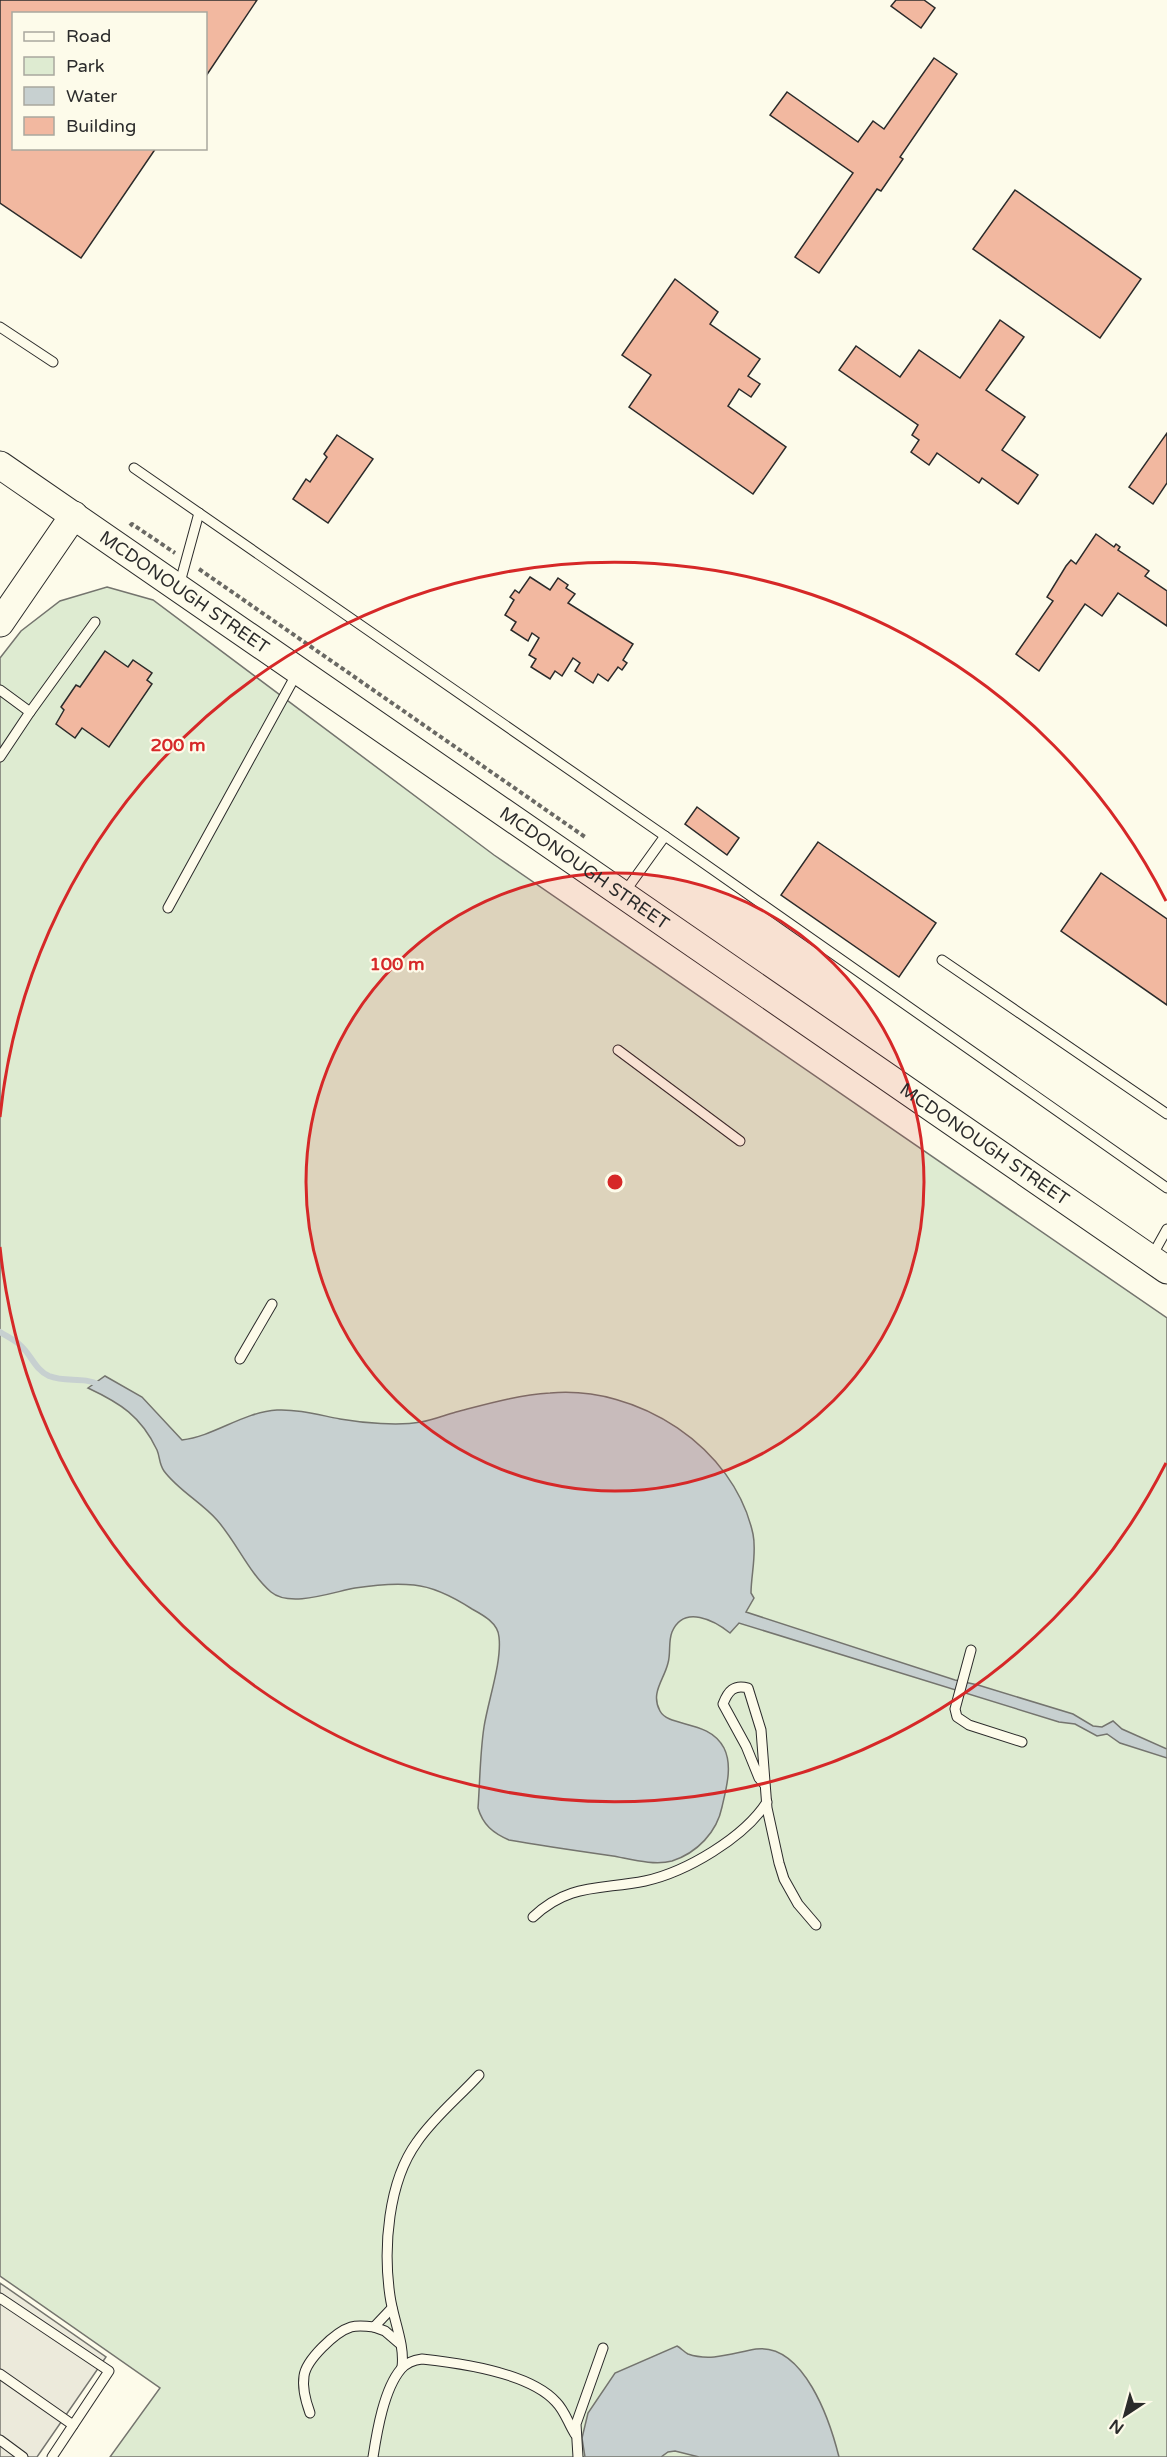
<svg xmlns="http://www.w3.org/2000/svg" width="1167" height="2457" font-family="'Varela Round',sans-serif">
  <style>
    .green { fill: #deebd1; stroke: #74746e; stroke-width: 1.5 }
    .parking { fill: #eceadb; stroke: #74746e; stroke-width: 1.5 }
    .water { fill: #c7d0d0; stroke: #74746e; stroke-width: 1.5 }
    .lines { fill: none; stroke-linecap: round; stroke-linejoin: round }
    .stream { stroke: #c7d0d0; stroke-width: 6 }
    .building { fill: #f2b8a0; stroke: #2b2b2b; stroke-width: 1.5 }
    .lane-casing { stroke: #2b2b2b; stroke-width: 11 }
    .secondary-casing { stroke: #2b2b2b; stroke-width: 29 }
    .path { stroke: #6a6964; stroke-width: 4; stroke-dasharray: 4.5 3; stroke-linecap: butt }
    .lane { stroke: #fdfbea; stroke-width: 9 }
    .secondary { stroke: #fdfbea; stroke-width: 27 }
    .ring { fill: none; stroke: #d62828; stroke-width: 3 }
    .labels { text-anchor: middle; stroke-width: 4.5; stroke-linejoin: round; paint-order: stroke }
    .street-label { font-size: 18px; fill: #2b2b2b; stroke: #fdfbea }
    .centre { fill: #d62828; stroke: #fdfbea; stroke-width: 3 }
    .ring-label { font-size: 18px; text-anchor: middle; font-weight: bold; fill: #d62828; stroke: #fdfbea; stroke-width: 4.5; stroke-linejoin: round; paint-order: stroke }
  </style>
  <rect width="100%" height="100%" fill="#fdfbea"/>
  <!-- green -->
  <path class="green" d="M107,587L153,600L494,855L1167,1318V2457H110L160,2388L0,2276V658L21,631L60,601Z"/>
  <!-- parking -->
  <path class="parking" d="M0,2283L106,2357L37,2457H0Z"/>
  <!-- water -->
  <g class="water">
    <path d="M105,1376L142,1397L182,1440C215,1436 243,1412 277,1410C298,1409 319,1415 340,1419C363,1423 399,1426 421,1422C433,1420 445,1415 456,1412C487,1404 518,1395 550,1393C638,1385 734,1447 753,1534C757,1553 751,1575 751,1593L754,1598L746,1612L955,1680L978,1685L1073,1714L1093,1726L1102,1727L1113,1721L1122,1729L1167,1749V1758L1120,1743L1107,1734L1097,1736L1075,1724L1059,1722L739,1623L730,1633C715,1621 684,1604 672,1632C668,1642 671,1653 668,1663C664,1680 650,1693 660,1711C669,1728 709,1719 724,1748C733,1766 726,1789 722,1807C717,1832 697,1853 672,1861C654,1866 630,1859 613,1856C578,1851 543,1846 509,1840C493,1833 483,1825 478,1808C480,1781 480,1753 484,1727C488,1701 502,1662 499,1637C498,1623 483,1615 472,1609C455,1598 435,1587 414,1585C395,1583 374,1585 355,1588C333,1592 290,1608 271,1592C249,1573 237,1543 217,1520C201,1502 178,1490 164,1471C159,1464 160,1457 157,1450C141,1416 120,1403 88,1388Z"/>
    <path d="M677,2346C681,2348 684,2352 688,2354C711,2362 733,2353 756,2349C804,2343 830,2421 839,2457H699L675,2451L668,2452L661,2457H585L582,2438L588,2413L615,2373Z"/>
  </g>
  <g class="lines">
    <!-- stream -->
    <path class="stream" d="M0,1332C6,1336 15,1340 20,1345C31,1354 35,1370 49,1376C67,1383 82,1376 100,1385"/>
  </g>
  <!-- building -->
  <g class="building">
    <path d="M0,0H257L206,76V14H14V148H156L81,258L0,203Z"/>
    <path d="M896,0H924L935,8L921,28L891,6Z"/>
    <path d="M934,58L957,74L900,157L903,159L881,191L877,189L819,273L795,257L853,173L770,115L787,92L858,142L873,121L884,129Z"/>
    <path d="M1015,190L1141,279L1100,338L973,249Z"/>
    <path d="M675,279L718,312L710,324L760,359L748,376L760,384L751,397L739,389L728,406L786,447L753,494L629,407L651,375L622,355Z"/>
    <path d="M1000,320L1024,337L986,390L1025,417L1002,450L1038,475L1018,504L982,478L979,483L937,453L929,465L911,452L919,440L912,435L918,425L839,370L856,346L900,377L919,350L960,378Z"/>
    <path d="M1167,433V483L1153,504L1129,487Z"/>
    <path d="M337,435L373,459L328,523L293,499L306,479L310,482L327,457L324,454Z"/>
    <path d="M1096,534L1114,547L1116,544L1120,547L1118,550L1149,571L1145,576L1167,591V626L1118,593L1102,616L1085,604L1039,671L1016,654L1053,601L1047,597L1066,566L1071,560L1076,564Z"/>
    <path d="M530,577L550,590L558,578L568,585L566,588L575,594L568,603L633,644L623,660L627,663L622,670L618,667L608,681L598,674L593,683L575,671L580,663L573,658L562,676L555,671L550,679L531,667L536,659L529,655L539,638L532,633L528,641L511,630L516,622L505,615L514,600L510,597L515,590L519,593Z"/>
    <path d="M105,651L128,667L133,660L152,673L147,680L152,684L109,747L82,728L75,738L56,724L64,710L61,707L76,685L80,687Z"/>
    <path d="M697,807L739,838L727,855L685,824Z"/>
    <path d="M818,842L936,923L899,977L781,895Z"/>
    <path d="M1101,873L1167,919V1005L1061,931Z"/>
  </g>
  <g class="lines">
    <defs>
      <g id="lane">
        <path d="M0,327L53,362"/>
        <path d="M134,468L665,836"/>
        <path d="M179,586L199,513"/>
        <path d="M0,690L30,712L95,622"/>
        <path d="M0,757L30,712"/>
        <path d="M624,893L665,836L1167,1188"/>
        <path d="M168,908L297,673"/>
        <path d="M942,960L1167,1114"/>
        <path d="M618,1050L740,1141"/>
        <path d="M1152,1256L1167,1229"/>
        <path d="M240,1359L272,1304"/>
        <path d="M971,1650L955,1709L957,1717L969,1725L1022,1742"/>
        <path d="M765,1785L759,1778L746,1746L723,1704C728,1691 734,1684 748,1688L761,1730L767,1808L779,1863L784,1879L798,1904L816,1925"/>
        <path d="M533,1917C569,1883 600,1890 645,1881C686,1872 744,1838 767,1802"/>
        <path d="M0,2298L109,2371L52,2457"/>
        <path d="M374,2327L385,2331L399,2343"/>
        <path d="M402,2367C405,2344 393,2319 390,2296C383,2248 388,2182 417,2142C434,2117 459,2097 479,2075"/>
        <path d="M0,2374L73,2425"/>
        <path d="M310,2413C306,2402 302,2388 304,2376C306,2360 335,2332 351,2327C358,2325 366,2326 374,2327L392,2308"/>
        <path d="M0,2440L23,2457"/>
        <path d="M373,2457C377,2431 384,2389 401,2369C407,2362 414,2360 422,2359C460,2363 530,2373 556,2402C565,2411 568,2423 575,2434"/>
        <path d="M578,2457L576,2424L603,2348"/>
      </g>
      <g id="secondary">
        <path id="s1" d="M0,465L1167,1270"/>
        <path d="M0,623L74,515"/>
      </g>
    </defs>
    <!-- lane casing -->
    <use href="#lane" class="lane-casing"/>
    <!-- secondary casing -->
    <use href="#secondary" class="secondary-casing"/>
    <!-- path -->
    <g class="path">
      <path d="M130,526L132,524L175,553"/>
      <path d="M199,569L585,837"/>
    </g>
    <!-- lane -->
    <use href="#lane" class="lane"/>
    <!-- secondary -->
    <use href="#secondary" class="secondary"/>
  </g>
  <!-- distance rings -->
  <circle cx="615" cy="1182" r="309" fill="#d62828" fill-opacity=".12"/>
  <g class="ring">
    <circle cx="615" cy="1182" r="309"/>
    <path d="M1166 1463A618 618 0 0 1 0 1247M0 1117A618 618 0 0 1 1166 901"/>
  </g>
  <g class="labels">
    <!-- street labels -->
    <g class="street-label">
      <text dy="6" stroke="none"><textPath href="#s1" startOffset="224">MCDONOUGH STREET</textPath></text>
      <text dy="6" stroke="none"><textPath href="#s1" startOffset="710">MCDONOUGH STREET</textPath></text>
      <text dy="6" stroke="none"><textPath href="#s1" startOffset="1196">MCDONOUGH STREET</textPath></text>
    </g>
  </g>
  <circle cx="615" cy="1182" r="9" class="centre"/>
  <g class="ring-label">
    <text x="178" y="751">200 m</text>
    <text x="397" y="970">100 m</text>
  </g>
  <!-- legend -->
  <rect x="12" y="12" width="195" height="138" fill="#fdfbea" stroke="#a9a89e" stroke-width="1.5"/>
  <rect x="24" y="32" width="30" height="9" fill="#fdfbea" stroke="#a9a89e" stroke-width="1.5"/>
  <text x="66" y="42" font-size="18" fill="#2b2b2b">Road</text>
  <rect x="24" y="57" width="30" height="18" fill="#deebd1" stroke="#a9a89e" stroke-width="1.5"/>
  <text x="66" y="72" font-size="18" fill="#2b2b2b">Park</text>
  <rect x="24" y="87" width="30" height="18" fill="#c7d0d0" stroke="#a9a89e" stroke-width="1.5"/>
  <text x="66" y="102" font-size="18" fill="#2b2b2b">Water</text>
  <rect x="24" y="117" width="30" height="18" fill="#f2b8a0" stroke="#a9a89e" stroke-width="1.5"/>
  <text x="66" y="132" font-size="18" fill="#2b2b2b">Building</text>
  <!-- north arrow -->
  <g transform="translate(1125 2415) rotate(216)" stroke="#fdfbea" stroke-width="4.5" paint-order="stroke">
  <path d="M0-4.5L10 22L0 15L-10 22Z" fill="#2b2b2b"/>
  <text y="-9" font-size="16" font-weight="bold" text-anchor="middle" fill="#2b2b2b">N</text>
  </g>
</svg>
